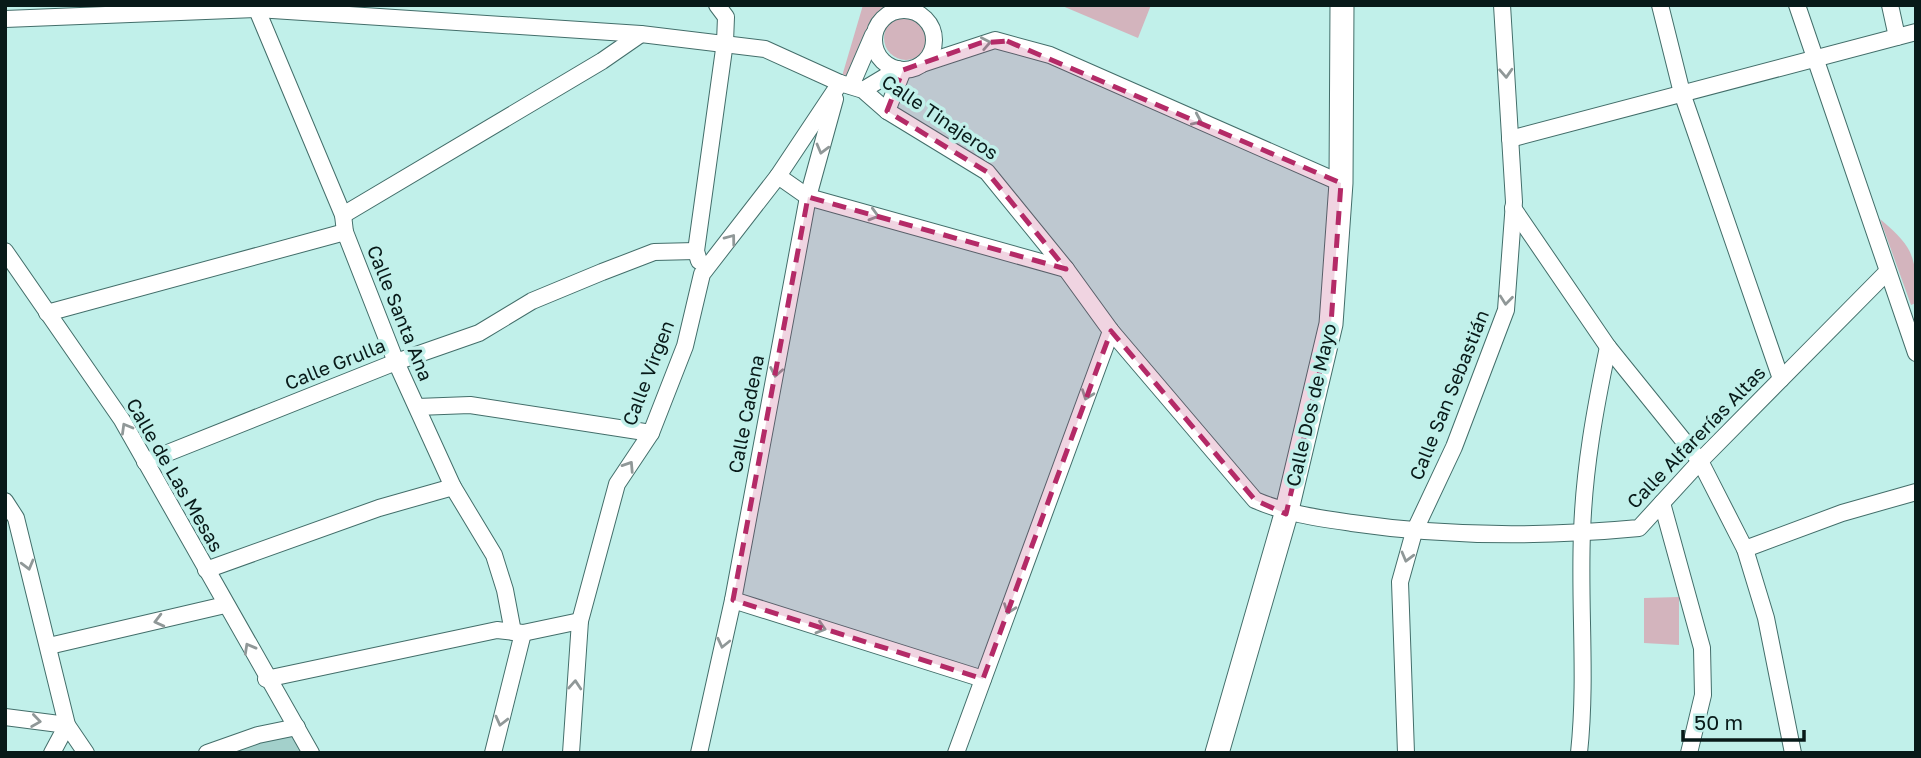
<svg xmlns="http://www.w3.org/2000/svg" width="1921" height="758" font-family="'Golos Text',sans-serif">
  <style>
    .green { fill: #d3b4bd }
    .building { fill: #a3d0cb; stroke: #618d88; stroke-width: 2 }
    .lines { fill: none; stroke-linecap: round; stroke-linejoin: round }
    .street-casing { stroke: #436e6a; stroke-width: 18 }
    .secondary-casing { stroke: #436e6a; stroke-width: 25 }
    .street { stroke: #fff; stroke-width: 16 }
    .secondary { stroke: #fff; stroke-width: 23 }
    .oneway { stroke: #909898 }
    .marked { fill: #b42a67; fill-opacity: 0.2; stroke: #b42a67; stroke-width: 5; stroke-dasharray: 14 9; stroke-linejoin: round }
    .labels { text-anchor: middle; stroke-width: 7; stroke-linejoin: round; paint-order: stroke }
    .street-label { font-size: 19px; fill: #081a19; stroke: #c1f0ea }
  </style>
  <rect width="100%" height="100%" fill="#c1f0ea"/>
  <!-- green -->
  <g class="green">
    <path d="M863,5H916L914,11C873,7 865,55 851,86L840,83Z"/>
    <path d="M1060,5H1151L1138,38Z"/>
    <circle cx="906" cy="38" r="22"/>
    <path d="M1880,219C1916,249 1916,259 1916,303L1911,305Z"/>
    <path d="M1679,597V645L1644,643V598Z"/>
  </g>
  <!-- building -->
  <path class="building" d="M292,733L303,753H235L234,749Z"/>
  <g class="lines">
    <defs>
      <g id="street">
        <path d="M255,5L343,215L345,232L396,362L453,487L494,555L505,590L513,632"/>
        <path d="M1660,5L1682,93L1781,379"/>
        <path d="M1797,5L1916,353"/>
        <path d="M1890,5L1897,37"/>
        <circle cx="904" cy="40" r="30"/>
        <path d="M5,19L257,9L641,34L765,49L840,83L863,90L887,111L987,172L1066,269L1111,331L1255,500C1287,514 1318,518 1352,523C1447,537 1544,537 1639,528L1704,457L1886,273"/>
        <path d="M922,64L995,40L1050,55L1341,183"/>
        <path d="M851,86L873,35"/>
        <path d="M863,90L898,69"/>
        <path d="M887,111L903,70"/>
        <path d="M1510,139L1916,32"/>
        <path d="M778,176L808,197L1066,269"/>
        <path d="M1513,208L1608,347L1700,461L1745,549L1766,618L1793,753"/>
        <path d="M343,215L602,61L641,34"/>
        <path d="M5,251L122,420L311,753"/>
        <path d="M699,261L696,251L725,42L726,17L717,5"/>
        <path d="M47,313L345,232"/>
        <path d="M417,407L470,405L651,433"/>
        <path d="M145,462L396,362L479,333L532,301L602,272L654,252L696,251"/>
        <path d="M5,501L16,518L67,725L86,753"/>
        <path d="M1662,503L1702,648L1703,695L1689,753"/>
        <path d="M1745,549L1842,513L1916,492"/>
        <path d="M206,570L379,508L453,487"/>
        <path d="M733,600L983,679"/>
        <path d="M523,633L580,621"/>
        <path d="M49,646L225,605"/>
        <path d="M266,679L497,630L523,633L493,753"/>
        <path d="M5,717L67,725"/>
        <path d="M52,753L67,725"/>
        <path d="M207,753L258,735L297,727"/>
        <path d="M571,753L580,621L617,484L651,433L685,346L702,274L778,176L840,83"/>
        <path d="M699,753L733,600L808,197L835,99"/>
        <path d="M956,753L1111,331"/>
        <path d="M1406,753L1400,582L1414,532L1454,447L1506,310L1514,202L1502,5"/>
        <path d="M1579,753C1587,679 1579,606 1582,533C1584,469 1595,409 1608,347"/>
      </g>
      <path id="secondary" d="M1217,753L1286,514L1331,324L1341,183L1342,5"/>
    </defs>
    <!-- street casing -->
    <use href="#street" class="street-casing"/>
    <!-- secondary casing -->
    <use href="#secondary" class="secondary-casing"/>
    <!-- street -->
    <use href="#street" class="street"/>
    <!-- secondary -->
    <use href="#secondary" class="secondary"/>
  </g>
  <!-- one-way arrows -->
  <defs><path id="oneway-chevron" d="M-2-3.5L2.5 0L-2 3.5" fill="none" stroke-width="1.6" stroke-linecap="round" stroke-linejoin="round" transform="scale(1.75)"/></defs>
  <g class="oneway">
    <use href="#oneway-chevron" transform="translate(986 43) rotate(-11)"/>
    <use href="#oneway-chevron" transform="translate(1506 73) rotate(87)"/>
    <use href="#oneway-chevron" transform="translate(1197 120) rotate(24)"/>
    <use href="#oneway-chevron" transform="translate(822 149) rotate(105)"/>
    <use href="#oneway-chevron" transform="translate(874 215) rotate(16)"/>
    <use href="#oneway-chevron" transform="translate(731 239) rotate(-53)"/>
    <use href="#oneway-chevron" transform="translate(1506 300) rotate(96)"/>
    <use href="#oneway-chevron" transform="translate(776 372) rotate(101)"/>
    <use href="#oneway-chevron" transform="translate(1087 395) rotate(110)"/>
    <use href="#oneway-chevron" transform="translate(126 428) rotate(-120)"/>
    <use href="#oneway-chevron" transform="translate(629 466) rotate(-57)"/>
    <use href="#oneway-chevron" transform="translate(1407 557) rotate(105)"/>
    <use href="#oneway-chevron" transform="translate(28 565) rotate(75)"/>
    <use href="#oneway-chevron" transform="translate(1009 609) rotate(110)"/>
    <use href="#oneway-chevron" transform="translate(159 621) rotate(166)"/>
    <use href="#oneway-chevron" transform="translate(821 628) rotate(17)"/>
    <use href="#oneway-chevron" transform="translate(723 643) rotate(103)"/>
    <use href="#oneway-chevron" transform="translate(249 648) rotate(-119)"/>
    <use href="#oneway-chevron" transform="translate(575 685) rotate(-86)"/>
    <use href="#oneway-chevron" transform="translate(36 721) rotate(8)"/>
    <use href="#oneway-chevron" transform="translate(501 721) rotate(104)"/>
  </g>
  <!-- marked area -->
  <path class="marked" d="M1007,41L1341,183L1331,324L1286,514L1255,500L1111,331L983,679L733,600L808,197L1066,269L987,172L887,111L903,70L980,43Z"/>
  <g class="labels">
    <!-- street labels -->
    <g class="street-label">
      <text transform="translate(940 117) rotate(34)" y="7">Calle Tinajeros</text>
      <text transform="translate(400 313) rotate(68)" y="7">Calle Santa Ana</text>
      <text transform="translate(335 364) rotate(-22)" y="7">Calle Grulla</text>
      <text transform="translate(648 373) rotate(-69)" y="7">Calle Virgen</text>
      <text transform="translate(1449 395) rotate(-68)" y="7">Calle San Sebastián</text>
      <text transform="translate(1311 405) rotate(-77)" y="7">Calle Dos de Mayo</text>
      <text transform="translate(746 414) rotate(-79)" y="7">Calle Cadena</text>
      <text transform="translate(1696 437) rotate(-46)" y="7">Calle Alfarerías Altas</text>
      <text transform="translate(175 475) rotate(60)" y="7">Calle de Las Mesas</text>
    </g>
  </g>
  <!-- border -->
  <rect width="1921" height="758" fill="none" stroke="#081a19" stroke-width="14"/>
  <!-- scale -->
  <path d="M1683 730v10h121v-10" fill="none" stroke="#081a19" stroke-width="3.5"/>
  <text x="1694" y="730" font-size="21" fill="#081a19" stroke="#c1f0ea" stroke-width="5" paint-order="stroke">50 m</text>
</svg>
